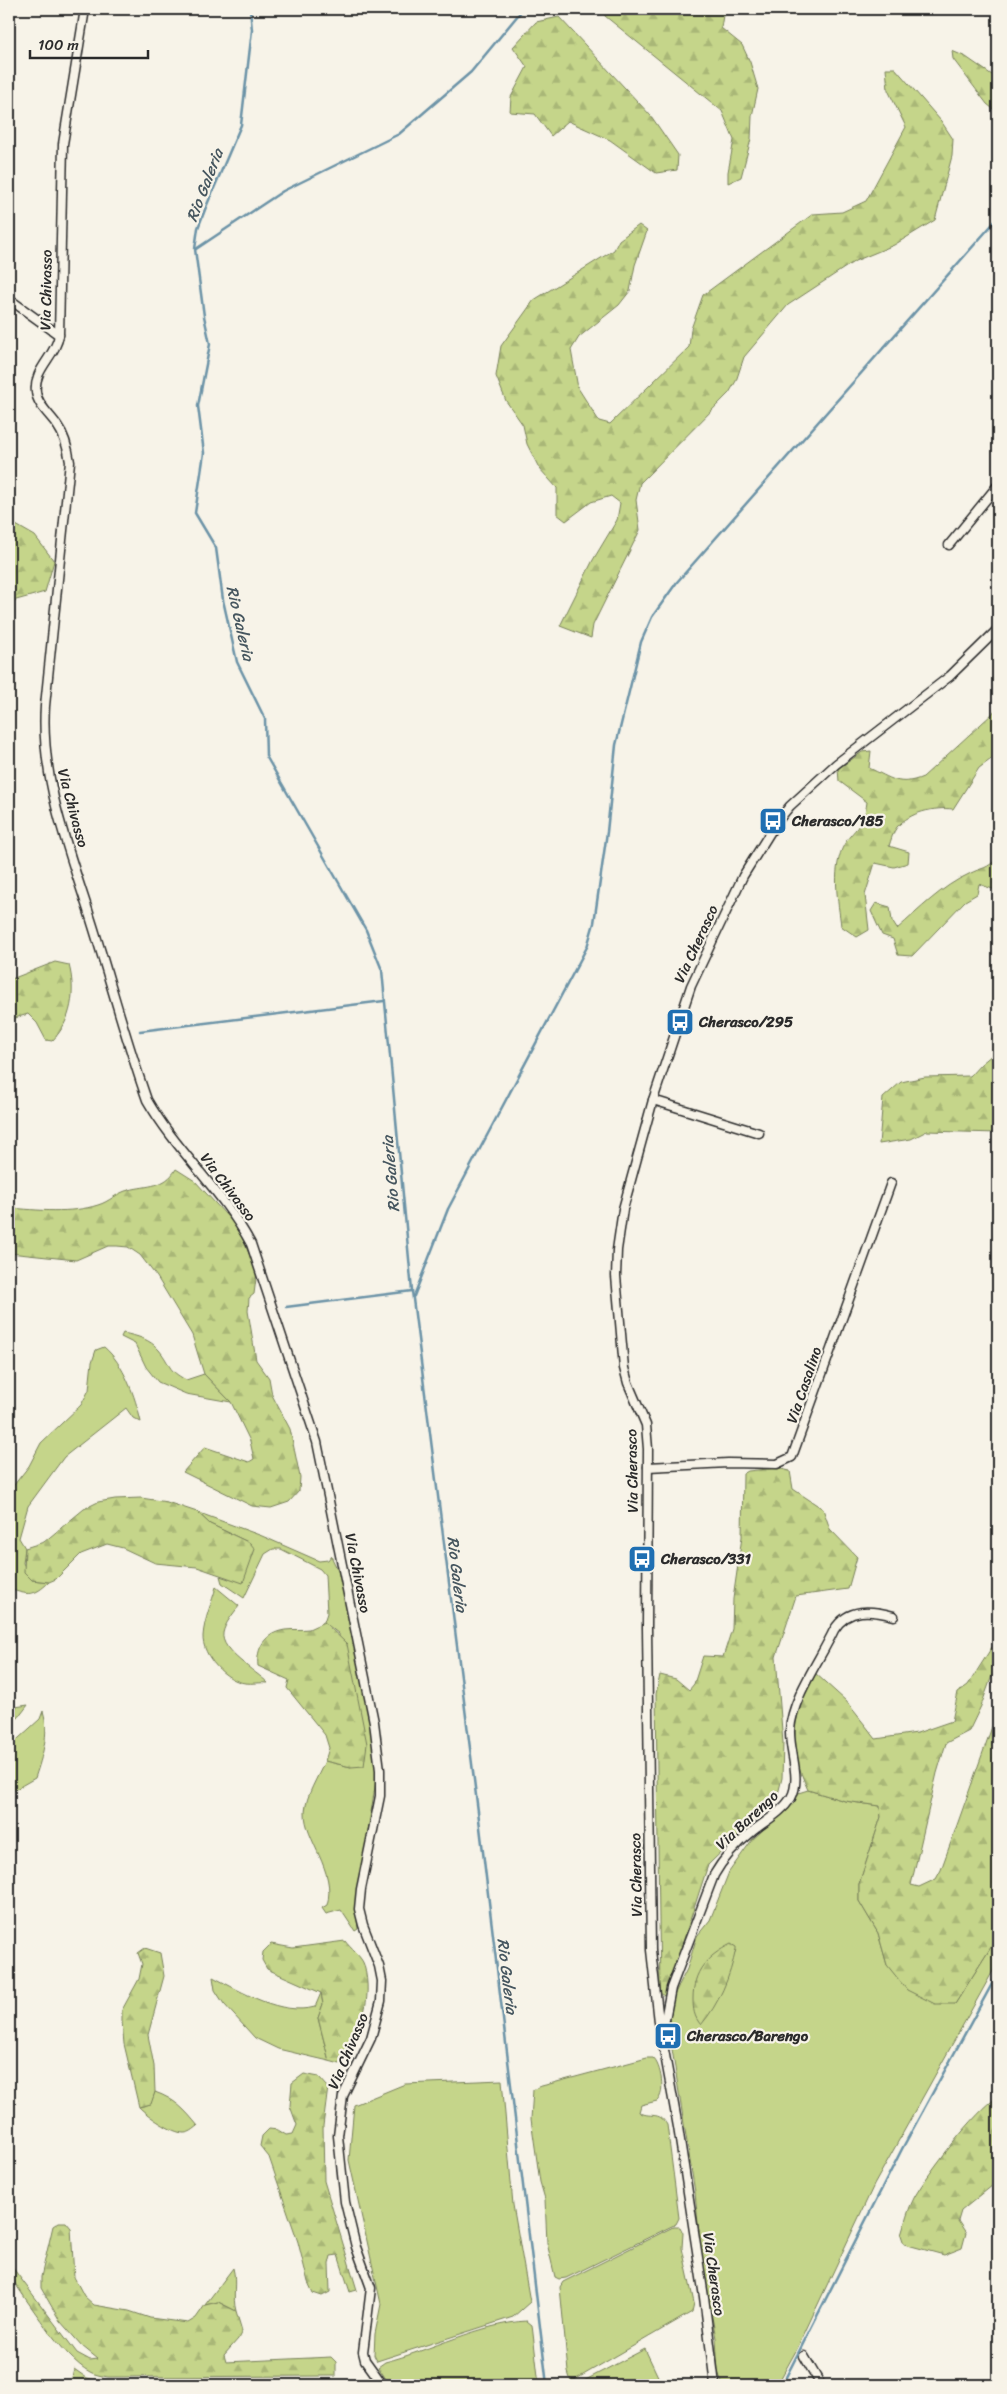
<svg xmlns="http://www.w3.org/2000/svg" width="1007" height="2394" font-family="Sriracha,sans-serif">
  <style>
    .green { fill: #c5d58a; stroke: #78805a }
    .forest { fill: url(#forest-firs); stroke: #78805a }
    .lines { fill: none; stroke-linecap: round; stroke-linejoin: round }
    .stream { stroke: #6c93a7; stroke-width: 2.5 }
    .street-casing { stroke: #2b2b2b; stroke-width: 11 }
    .street { stroke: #f7f3e8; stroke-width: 8 }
    .labels { text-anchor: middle; stroke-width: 4.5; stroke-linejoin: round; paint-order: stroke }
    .street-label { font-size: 15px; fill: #2b2b2b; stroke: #f7f3e8 }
    .poi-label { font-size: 15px; font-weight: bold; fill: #2b2b2b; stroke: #f7f3e8; text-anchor: start }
    .water-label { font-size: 16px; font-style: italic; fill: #46565f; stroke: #f7f3e8 }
  </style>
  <defs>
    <pattern id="forest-firs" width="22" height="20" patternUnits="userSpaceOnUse" patternTransform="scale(1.25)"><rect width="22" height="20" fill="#c5d58a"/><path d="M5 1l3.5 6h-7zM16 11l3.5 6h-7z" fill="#a9b777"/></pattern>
  </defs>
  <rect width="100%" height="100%" fill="#f7f3e8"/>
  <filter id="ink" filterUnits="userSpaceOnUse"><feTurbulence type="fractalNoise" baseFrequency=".02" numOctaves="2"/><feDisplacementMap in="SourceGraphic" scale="10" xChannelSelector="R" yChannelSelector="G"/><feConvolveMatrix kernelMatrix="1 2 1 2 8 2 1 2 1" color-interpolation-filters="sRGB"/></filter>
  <g filter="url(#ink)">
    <!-- green -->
    <g class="green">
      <path d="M123,1333C137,1336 150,1339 159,1350C172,1366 166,1369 186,1380L204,1374L231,1402L186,1394L158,1382L146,1367L135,1344L121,1337Z"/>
      <path d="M104,1347C124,1364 135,1396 141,1422L133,1418L126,1408L64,1457L28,1506L19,1538L25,1548L23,1563L32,1580L49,1582C34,1597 28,1595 9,1589L10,1490L29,1466L41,1443L81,1405L89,1390L92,1362L96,1350Z"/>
      <path d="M197,1512L262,1536L319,1561L328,1560L331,1556L340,1575L376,1748L377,1774L356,1907L358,1929L355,1931L341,1910L326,1914L322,1908L327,1905C337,1871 304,1839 305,1812C306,1795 318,1777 325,1761L351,1767L339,1634L324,1622L327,1613L325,1575L320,1569L281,1549H273L265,1554L244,1598L222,1583L220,1576L229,1579L250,1543L210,1524Z"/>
      <path d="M216,1587L239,1606C233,1614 225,1623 223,1633C220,1651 256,1671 268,1683C261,1682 252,1684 245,1683C226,1681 202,1656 203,1636C204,1620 212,1602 216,1587Z"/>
      <path d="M28,1705L18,1718L9,1724V1708Z"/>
      <path d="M43,1711C50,1733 42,1757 35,1778L9,1793V1747L40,1719Z"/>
      <path d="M808,1790L845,1801L880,1806L881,1817L859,1884V1901L878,1933L887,1965L955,2004L998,1936V1962L874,2185L797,2349L777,2385H723L718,2372L716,2338L702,2265L695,2192L671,2043L670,2003L687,1969L697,1936L710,1920L729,1872L752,1840L783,1812L795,1794Z"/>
      <path d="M213,1977C242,1992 281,2016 315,2007L321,1993L323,2004L318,2018L329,2061L278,2049L255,2038L224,2004L215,1990Z"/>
      <path d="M647,2058H653C661,2065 666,2093 657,2101L641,2105L639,2112C650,2119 659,2110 667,2125L679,2218L676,2224L566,2278L559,2279L555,2277L547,2243L545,2199L540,2182L531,2119L533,2090L538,2087Z"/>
      <path d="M502,2080L513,2205L530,2302L513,2317L377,2361L374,2355L375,2334L381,2304L349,2160L354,2105L405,2084Z"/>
      <path d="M155,2092C175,2099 185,2110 198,2126C194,2129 190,2133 184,2133C172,2133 148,2116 139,2107L150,2104Z"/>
      <path d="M673,2227H680L683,2233L682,2248L694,2303L692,2312L571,2382L568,2372L560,2287L563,2282Z"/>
      <path d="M233,2268C237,2282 232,2297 236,2311L218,2302L205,2305Z"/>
      <path d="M527,2321L532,2325L539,2385H390L378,2367L385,2362C429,2351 482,2323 527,2321Z"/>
      <path d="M645,2349L662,2385H576Z"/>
    </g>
    <!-- forest -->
    <g class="forest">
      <path d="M604,9H724L721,28L742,45L750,62L758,89L752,116L751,139L741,177L728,183V172L734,140L722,111L605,16Z"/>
      <path d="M559,17L651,116L678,155L677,170L656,173L610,140L568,121L551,136L535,114L510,112L511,97L527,67L513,47L536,22Z"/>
      <path d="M998,39V113L987,104L953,59L952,51L966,57L992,75C997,63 992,51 998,39Z"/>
      <path d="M886,68H895L941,121L953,139L952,156L935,220L894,245L855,261L788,305L744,357L736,381L729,393L640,483L636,500L640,530L593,625L591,638L560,626L593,560L617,520L620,503L611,496L591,502L566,521L557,514V488L539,468L527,444L523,425L506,401L496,376L501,346L534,300L614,250L619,240L639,225L647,231L635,265L630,291L619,305L579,337L571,350L578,388L599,421L610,424L689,347L691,329L703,295L813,214L842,212L866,201L906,127L888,90Z"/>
      <path d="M9,521L35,536L54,561L45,592L9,602Z"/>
      <path d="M998,706V754L979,768L953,809C934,807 910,812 897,827C893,832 891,840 889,846L909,852L908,863L894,867L875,863L865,895L869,930L857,937L841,926C838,900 832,874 842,849C851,829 864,829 867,802L839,781L838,769L862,752L871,751L869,768C891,778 899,787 923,777L992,714Z"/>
      <path d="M998,857V891L979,884L977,894L965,901L912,956L898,955L893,939L882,935L871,911L876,903L890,907L892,921L897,929C919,910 942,886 969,874C982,867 987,870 998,857Z"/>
      <path d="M55,962L69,965C76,991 72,1021 52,1041L46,1040L37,1023L28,1014L15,1018L9,1026V980Z"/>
      <path d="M998,1050V1133L927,1131L911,1139L879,1144L883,1098L901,1082L925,1077L970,1076L981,1064Z"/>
      <path d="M176,1169L195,1181L237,1227L257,1271L254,1294L249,1298L248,1311L256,1360L269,1378L272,1395L290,1429L300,1477L299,1491L289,1502L271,1508L252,1506L183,1472L205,1447L249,1462L254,1459L250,1441L231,1402L204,1374L192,1335L157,1277L140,1255L128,1247L117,1246H108L76,1260L9,1253V1208C38,1210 70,1214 98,1205C109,1202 118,1192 129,1190C148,1185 165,1188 176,1169Z"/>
      <path d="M777,1468L790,1471L793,1489L823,1509L830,1529L857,1557L848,1589L796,1596L776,1657L783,1743L782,1778L777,1798L708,1865L682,1945L668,1999L660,1993L656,1694L660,1675L676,1679L689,1690L694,1684L703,1656L723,1657L732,1629L733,1599L742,1537L743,1474L748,1471Z"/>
      <path d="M141,1498L167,1502L197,1512L210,1524L250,1543L255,1549L243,1583L197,1567L155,1563L123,1548L107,1544L81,1554L56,1579L49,1582L32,1580L24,1572L25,1548L44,1542L84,1509L98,1502L115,1499Z"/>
      <path d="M324,1622L347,1644L367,1744L364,1766L351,1767L325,1761L329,1748L325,1735L287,1688L289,1680L258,1666C256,1648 265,1633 285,1630C293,1629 301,1630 309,1629C314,1627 319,1624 324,1622Z"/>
      <path d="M992,1647L998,1651V1659L981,1706L969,1731L946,1743L937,1773L911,1885L919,1887L936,1879L941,1870L998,1710V1936L955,2004H935L907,1990L887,1965L878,1933L859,1901V1884L881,1817L880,1806L845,1801L808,1790C787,1744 792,1717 815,1673L846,1701L876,1739L917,1733L952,1721L958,1692L968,1685Z"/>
      <path d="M345,1941C350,1948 362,1957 364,1965C374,2001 359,2034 340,2064L329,2061L318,2018L323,2004L321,1993L267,1969L262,1960L263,1952L271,1944L293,1948Z"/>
      <path d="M731,1944L736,1947V1949C730,1977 719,2004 701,2025C694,2017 693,2009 693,1999C693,1971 707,1956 731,1944Z"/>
      <path d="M145,1948L160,1953L164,1976L148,2035L154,2066L155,2092L151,2104L139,2107L124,2044L122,2021V2010L139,1979L142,1964L138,1953Z"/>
      <path d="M304,2074L319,2077L328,2087L323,2126L324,2181L357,2290L350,2292L338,2255L331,2256L329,2264L330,2292L322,2296L313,2293L308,2282L298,2242L269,2157L260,2146L262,2136L269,2129L278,2130L286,2135L293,2134L297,2125L290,2106L292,2083Z"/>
      <path d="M998,2097V2181L961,2211L958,2221L966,2233L962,2248L944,2255L904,2244L901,2235C905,2223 908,2209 914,2198C928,2173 976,2110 998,2097Z"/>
      <path d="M59,2222H66L71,2228L74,2277L84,2296L94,2305L129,2311L150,2318L188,2323L196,2318L205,2305L218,2302L236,2311L242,2331L238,2339L224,2355L226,2362L331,2357L336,2362V2376L108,2377C103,2376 95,2375 90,2372C62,2357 28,2301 9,2275V2263L77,2353L90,2360L98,2359L82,2346L60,2321L41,2288V2277L53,2226Z"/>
      <path d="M74,2369L87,2378L113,2384L332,2383L335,2385H73L71,2382Z"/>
    </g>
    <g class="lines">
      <!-- stream -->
      <g class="stream">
        <path d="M250,9L252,30L241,125L206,207L198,228L195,249L204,316L210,344L198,406L204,453L195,513L216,548L223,600L237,662L265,719L266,756L366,930L382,970L412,1291L480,1827L547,2385"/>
        <path d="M196,249L283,191L399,134L471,72L523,9"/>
        <path d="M140,1031L384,1001"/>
        <path d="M414,1296L448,1209L587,947L594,923L607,832L616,745L636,663L641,642L652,617L677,582L998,218"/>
        <path d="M286,1307L412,1291"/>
        <path d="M782,2385L902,2149L998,1973"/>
      </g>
      <defs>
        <g id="street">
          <path d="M85,9L63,144L59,335C56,356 33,369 36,392C37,404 50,415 57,425C65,436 68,448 70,462L45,706C40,781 71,855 93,926C111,984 127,1043 147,1100C177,1152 222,1190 251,1244L317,1442L374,1722L380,1770V1796L361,1889L359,1909L363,1925L379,1966L382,1981L381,2001L371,2038L343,2096L338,2136L345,2202L356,2247L371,2288L363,2352L365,2360L383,2385"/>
          <path d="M9,299L59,335"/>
          <path d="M949,545L998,485"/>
          <path d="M653,1100L759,1133"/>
          <path d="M648,1467L728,1463L777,1464L792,1457L891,1183"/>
          <path d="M663,2030L671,1988L714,1875C724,1857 738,1843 754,1830C767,1820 782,1812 791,1798C802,1778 789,1752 790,1730C792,1698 820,1660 834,1630C848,1607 871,1610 894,1616"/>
          <path d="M804,2356L821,2385"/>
          <path d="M715,2385L704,2297L678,2127L659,2022L651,1950L647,1628L648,1449L646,1425L628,1383L624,1368L616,1276L617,1250L623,1209L634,1169L653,1100L691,986L743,876L776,823L790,806L836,764L950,676L998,629"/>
        </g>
      </defs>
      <!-- street casing -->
      <use href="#street" class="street-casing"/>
      <!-- street -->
      <use href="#street" class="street"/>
    </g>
  </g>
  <!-- icons -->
  <defs>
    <symbol id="bus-square" viewBox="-11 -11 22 22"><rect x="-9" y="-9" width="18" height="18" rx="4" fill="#1f6fb2" stroke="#f7f3e8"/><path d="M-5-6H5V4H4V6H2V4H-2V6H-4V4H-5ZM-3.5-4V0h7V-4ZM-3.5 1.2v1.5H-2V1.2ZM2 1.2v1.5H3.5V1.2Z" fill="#fff"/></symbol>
  </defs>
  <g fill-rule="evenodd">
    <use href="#bus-square" x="757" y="805" width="32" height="32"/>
    <use href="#bus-square" x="664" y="1006" width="32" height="32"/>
    <use href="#bus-square" x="626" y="1543" width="32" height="32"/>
    <use href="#bus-square" x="652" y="2020" width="32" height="32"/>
  </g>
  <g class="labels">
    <!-- street labels -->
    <g class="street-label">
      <text transform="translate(46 290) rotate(-89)" y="5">Via Chivasso</text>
      <text transform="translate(73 808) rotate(75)" y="5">Via Chivasso</text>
      <text transform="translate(696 944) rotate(-65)" y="5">Via Cherasco</text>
      <text transform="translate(228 1187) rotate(53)" y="5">Via Chivasso</text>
      <text transform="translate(804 1385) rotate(-71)" y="5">Via Casalino</text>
      <text transform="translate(632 1471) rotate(-91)" y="5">Via Cherasco</text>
      <text transform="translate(358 1573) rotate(79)" y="5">Via Chivasso</text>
      <text transform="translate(747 1820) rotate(-43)" y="5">Via Barengo</text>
      <text transform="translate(636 1875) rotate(-91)" y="5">Via Cherasco</text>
      <text transform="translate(348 2051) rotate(-67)" y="5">Via Chivasso</text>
      <text transform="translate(714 2274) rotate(82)" y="5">Via Cherasco</text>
    </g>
    <!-- poi labels -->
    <g class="poi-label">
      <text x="792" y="826">Cherasco/185</text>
      <text x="699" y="1027">Cherasco/295</text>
      <text x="661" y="1564">Cherasco/331</text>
      <text x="687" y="2041">Cherasco/Barengo</text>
    </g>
    <!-- water labels -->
    <g class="water-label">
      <text transform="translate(204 185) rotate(-69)" y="6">Rio Galeria</text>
      <text transform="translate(241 623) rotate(77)" y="6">Rio Galeria</text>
      <text transform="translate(390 1174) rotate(-95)" y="6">Rio Galeria</text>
      <text transform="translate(458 1574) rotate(83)" y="6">Rio Galeria</text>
      <text transform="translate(508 1976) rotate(83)" y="6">Rio Galeria</text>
    </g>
  </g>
  <!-- margin -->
  <rect width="1007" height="2394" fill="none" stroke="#f7f3e8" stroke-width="30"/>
  <rect x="15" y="15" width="977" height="2364" fill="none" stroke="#2b2b2b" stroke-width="2" filter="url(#ink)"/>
  <!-- scale -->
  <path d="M30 50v8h118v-8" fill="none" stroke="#2b2b2b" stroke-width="2.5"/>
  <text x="38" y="50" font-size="15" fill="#2b2b2b" stroke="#f7f3e8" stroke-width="4" paint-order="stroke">100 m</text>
</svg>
